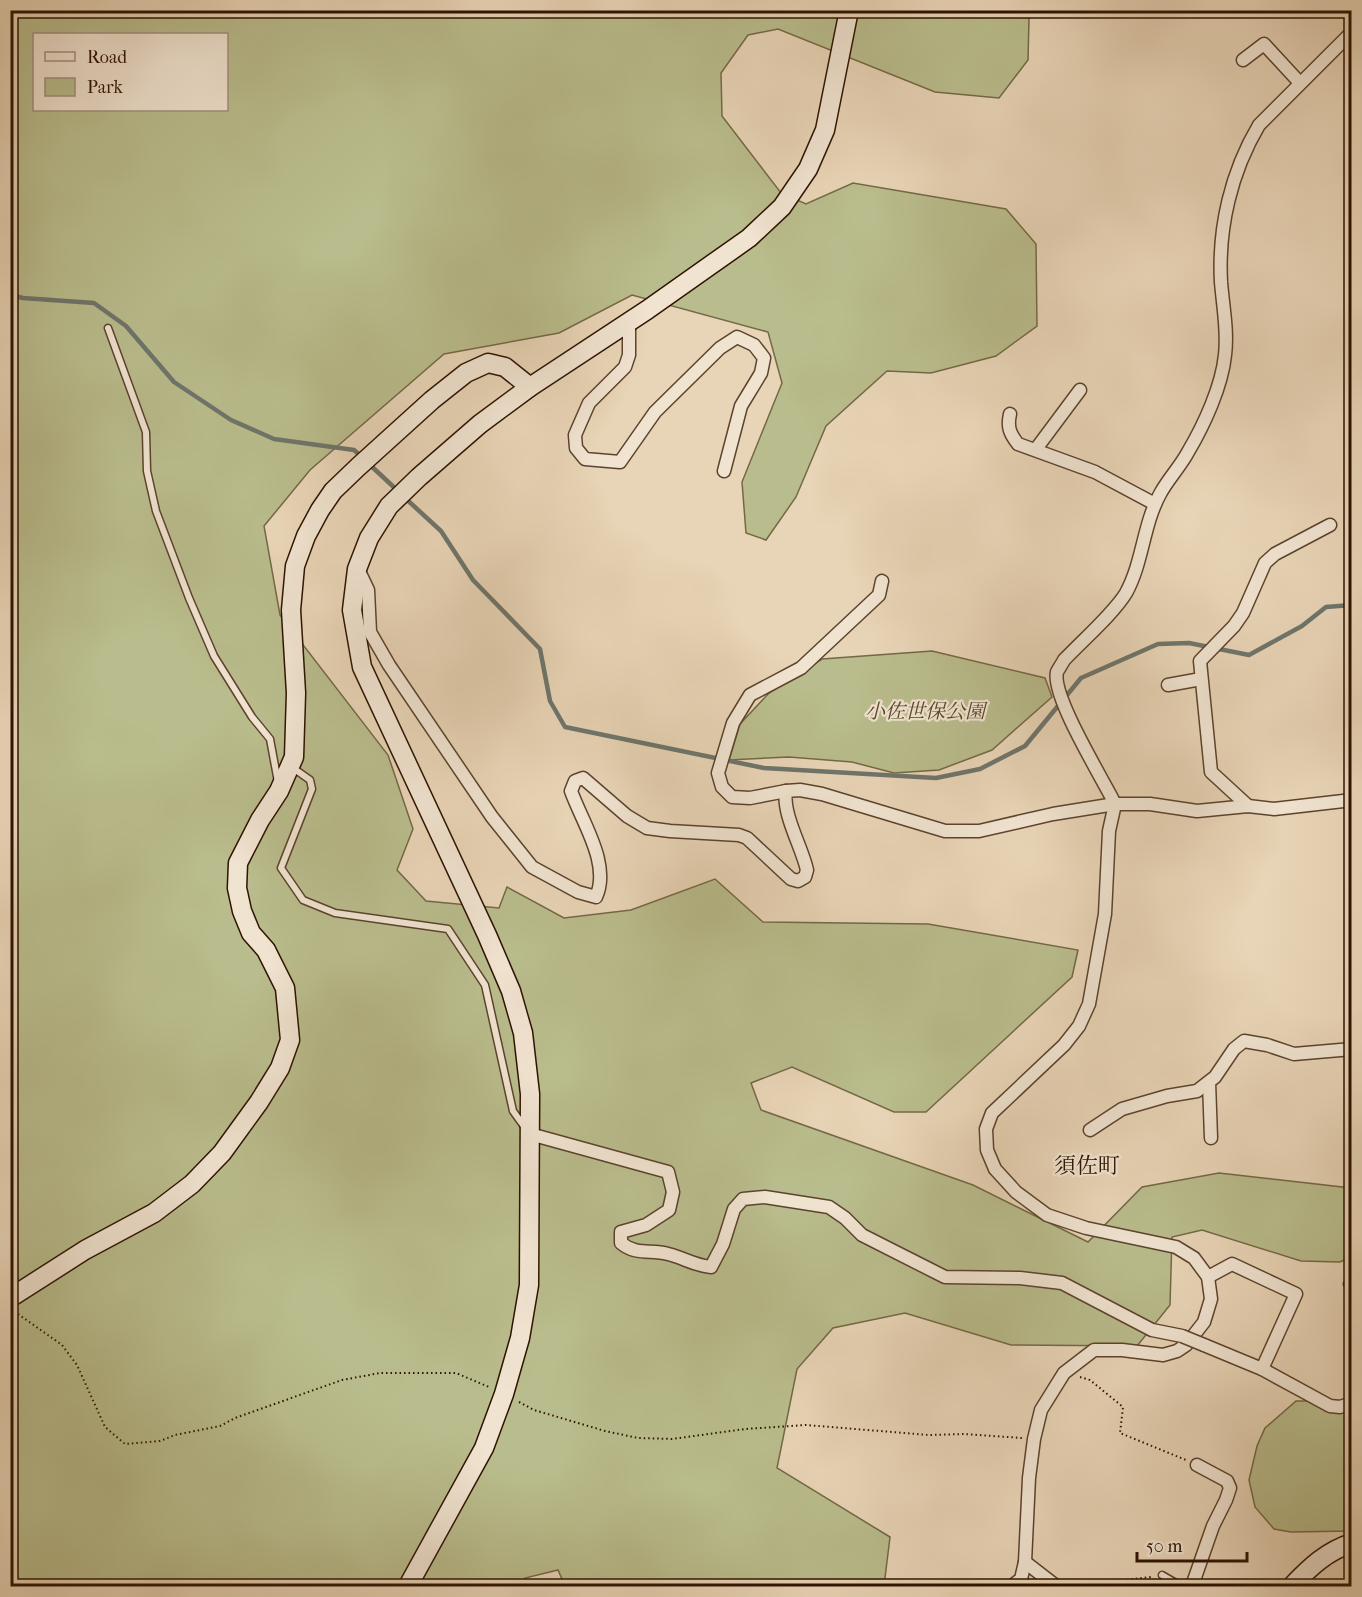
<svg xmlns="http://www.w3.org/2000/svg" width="1362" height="1597" font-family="'IM FELL French Canon','Noto Serif JP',serif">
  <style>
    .green { fill: #b9bc8c; stroke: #746846; stroke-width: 1.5; fill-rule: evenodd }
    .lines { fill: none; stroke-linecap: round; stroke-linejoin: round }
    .stream { stroke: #6e756b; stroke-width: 4.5 }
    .lane-casing { stroke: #5c432e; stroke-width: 9 }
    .street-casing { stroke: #5c432e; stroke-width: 15 }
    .secondary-casing { stroke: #2e1300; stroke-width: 21 }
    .path { stroke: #2e1300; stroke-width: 2; stroke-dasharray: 1.5 3; stroke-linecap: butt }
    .lane { stroke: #f0e3d0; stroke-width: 6 }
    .street { stroke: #f0e3d0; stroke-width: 12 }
    .secondary { stroke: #f0e3d0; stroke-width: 18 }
    .street-bridge-casing { stroke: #5c432e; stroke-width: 15; stroke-linecap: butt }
    .street-bridge { stroke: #f0e3d0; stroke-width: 12 }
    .labels { text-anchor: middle; stroke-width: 4.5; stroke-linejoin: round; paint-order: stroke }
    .park-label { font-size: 20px; font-style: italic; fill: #58462a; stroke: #f0e3d0 }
    .quarter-label { font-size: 22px; fill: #2e1300; stroke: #f0e3d0 }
  </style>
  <rect width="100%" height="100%" fill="#e8d4b6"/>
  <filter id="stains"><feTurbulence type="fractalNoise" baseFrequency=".00333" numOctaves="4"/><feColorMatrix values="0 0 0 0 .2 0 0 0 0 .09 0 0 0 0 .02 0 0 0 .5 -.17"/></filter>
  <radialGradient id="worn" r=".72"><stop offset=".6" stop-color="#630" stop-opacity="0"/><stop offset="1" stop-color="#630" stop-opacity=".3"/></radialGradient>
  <!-- green -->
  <g class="green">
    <path d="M11,11H1020L1029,19L1028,60L999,98L935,92L778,29L748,35L721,73L722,116L781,193L806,204L853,183L1006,209L1036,244L1037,326L996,356L931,373L887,371L826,426L796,497L766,540L746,533L742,482L782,383L768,332L632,295L559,333L444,354L310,470L264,526L280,615L388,755L413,829L397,870L426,901L499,908L507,887L564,918L631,910L715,879L763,922L928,924L1078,950L1072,977L926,1112H894L792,1067L751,1083L761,1110L973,1185L1088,1242L1142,1187L1219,1173L1351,1188V1257L1340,1262L1301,1261L1202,1230L1172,1237L1170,1305L1137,1346L1011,1345L905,1313L833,1328L797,1369L777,1468L890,1537L884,1586H565L558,1570L525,1578L523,1586H11ZM34,34H226V110H34Z"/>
    <path d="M932,651L1045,678L1052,697L992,750L939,770L894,773L852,762L789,757L729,760L740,724L769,693L822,659Z"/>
    <path d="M1296,1401H1326L1351,1404V1531L1291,1532L1274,1529L1255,1507L1249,1480L1257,1446L1265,1428Z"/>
  </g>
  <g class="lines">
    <!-- stream -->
    <g class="stream">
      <path d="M10,295L23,298L94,303L126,326L174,382L231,420L274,439L354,450L363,458"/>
      <path d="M369,464L398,491"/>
      <path d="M404,497L441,531L473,580L540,649L550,701L565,727L764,768L936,778L980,769L1025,746L1081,678L1158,644L1189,643L1249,655L1302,626L1326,607L1352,605"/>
    </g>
    <defs>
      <g id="lane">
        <path d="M108,328L146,432L147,471L156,511L189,598L214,656L252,717L270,739L278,782"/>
        <path d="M293,768L310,780L312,789L281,868L303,900L335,913L448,929L485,985L513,1111L526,1129"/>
        <path d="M1347,1284L1352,1283"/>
        <path d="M1162,1575L1181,1586"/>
      </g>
      <g id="street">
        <path d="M1243,60L1264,44L1300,83"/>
        <path d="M629,322V355L625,367L589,403L575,435L576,448L585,459L620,462L655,412L720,348L737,337L754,345L764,358L761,373L741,406L724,471"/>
        <path d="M1010,414C1007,427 1010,434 1018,444L1095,472L1155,504"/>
        <path d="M1036,449L1080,390"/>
        <path d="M358,569L368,590L370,632L389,665L492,817L532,867L578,892L596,897C611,864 582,822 571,791L575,781L583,778L627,816L647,828L670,831L739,835L747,838L791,879L798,881L805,877L807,870C802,847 782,814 786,791L800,790L822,794L945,831H979L1053,814L1115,804H1150L1197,811L1248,806L1274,809L1352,800"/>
        <path d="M1168,685L1201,679"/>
        <path d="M786,791L750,798L732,797L722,787L718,773L733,723L750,695L801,668L879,595L882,581"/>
        <path d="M1248,806L1211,772L1200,661L1234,626L1243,613L1265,563L1275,554L1330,525"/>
        <path d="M1209,1082L1211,1138"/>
        <path d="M1090,1130L1122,1109L1167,1096L1197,1091L1215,1077L1234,1049L1244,1041L1267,1045L1294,1054L1352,1049"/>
        <path d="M530,1134L668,1172L673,1192L669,1210L646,1225L621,1232V1243C637,1256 651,1249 668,1254C685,1258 692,1265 711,1267L723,1244L734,1209L743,1199L765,1197L829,1207L845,1218L862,1235L945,1277L1020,1278L1062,1283L1152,1330L1182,1336"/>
        <path d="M1208,1277L1232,1264L1296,1294L1262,1369"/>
        <path d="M1204,1345L1262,1369L1330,1406L1340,1407L1352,1403"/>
        <path d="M1025,1562L1056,1586"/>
        <path d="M1012,1586L1021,1579L1025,1562L1029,1478L1034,1439L1041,1410L1064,1373L1094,1350H1122L1163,1355L1177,1351L1186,1345L1204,1322L1211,1299L1208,1277L1194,1258L1176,1247L1086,1228L1047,1215L1016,1192L995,1169L987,1150L986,1129L992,1113L1064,1045L1079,1026L1089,1004L1105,914L1109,831L1115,804C1103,779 1051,696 1057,672C1059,668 1062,664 1064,660C1082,641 1114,613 1126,593C1143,562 1143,525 1160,494C1168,479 1180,467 1188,452C1204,425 1222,386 1225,355C1228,331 1223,307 1221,282C1218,228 1231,172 1259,125L1352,32"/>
        <path d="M1192,1586L1213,1526L1226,1500L1230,1488L1227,1481L1197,1465"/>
      </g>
      <g id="secondary">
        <path d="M10,1298L85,1250L154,1213L192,1184L222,1153L259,1102L280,1068L290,1040L285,988L266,950L251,933L242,911L237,888L238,863L260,820L279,791L294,757L296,693L291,610L295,566L306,536L320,510L333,491L358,467L432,400L466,373L488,363L505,367L530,387"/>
        <path d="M408,1586L484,1448L504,1394L520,1338L529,1285L530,1094L523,1033L511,991L487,935L362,667L352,610L357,569L369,538L389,506L419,477L480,424L530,387L647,310L749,238L782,207L808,169L825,130L849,10"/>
        <path d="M1292,1586C1310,1567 1327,1551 1352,1543"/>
      </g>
    </defs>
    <!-- lane casing -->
    <use href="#lane" class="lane-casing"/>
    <!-- street casing -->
    <use href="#street" class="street-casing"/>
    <!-- secondary casing -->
    <use href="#secondary" class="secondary-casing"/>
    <!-- path -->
    <g class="path">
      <path d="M18,1314L62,1345L77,1365L105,1427L125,1444L160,1441L175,1435L220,1426L235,1418L342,1380L380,1373H456L489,1387"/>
      <path d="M1080,1377L1090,1380L1123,1407L1120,1433L1186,1460"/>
      <path d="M519,1402L534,1410L605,1431L638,1438L672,1439L745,1429L806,1425L929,1435L964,1434L1022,1438"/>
      <path d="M1110,1586L1125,1580L1151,1577"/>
    </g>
    <!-- lane -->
    <use href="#lane" class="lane"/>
    <!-- street -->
    <use href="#street" class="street"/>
    <!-- secondary -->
    <use href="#secondary" class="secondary"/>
    <defs>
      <path id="street-bridge" d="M1182,1336L1204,1345"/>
    </defs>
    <!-- street-bridge casing -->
    <use href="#street-bridge" class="street-bridge-casing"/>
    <!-- street-bridge -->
    <use href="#street-bridge" class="street-bridge"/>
  </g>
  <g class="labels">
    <!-- park labels -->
    <g class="park-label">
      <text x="925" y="718">小佐世保公園</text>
    </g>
    <!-- quarter labels -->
    <g class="quarter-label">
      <text x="1087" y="1173">須佐町</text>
    </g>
  </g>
  <!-- margin -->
  <rect width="1362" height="1597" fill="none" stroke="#e8d4b6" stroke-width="36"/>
  <rect x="12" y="12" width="1338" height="1573" fill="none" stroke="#2e1300" stroke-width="3"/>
  <rect x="18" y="18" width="1326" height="1561" fill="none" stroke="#2e1300" stroke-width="1.5"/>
  <!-- legend -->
  <rect x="33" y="33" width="195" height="78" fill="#f0e3d0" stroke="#a2907d" stroke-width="1.5"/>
  <rect x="45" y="52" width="30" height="9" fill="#f0e3d0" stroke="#a2907d" stroke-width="1.5"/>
  <text x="87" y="63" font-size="18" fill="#2e1300">Road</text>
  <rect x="45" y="78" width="30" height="18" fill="#b9bc8c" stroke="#a2907d" stroke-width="1.5"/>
  <text x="87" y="93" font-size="18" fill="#2e1300">Park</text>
  <!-- scale -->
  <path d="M1137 1552v9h110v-9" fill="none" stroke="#2e1300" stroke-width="3"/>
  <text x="1146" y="1552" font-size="18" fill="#2e1300" stroke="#f0e3d0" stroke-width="4.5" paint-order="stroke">50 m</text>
  <rect width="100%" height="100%" filter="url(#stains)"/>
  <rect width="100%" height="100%" fill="url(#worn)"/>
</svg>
